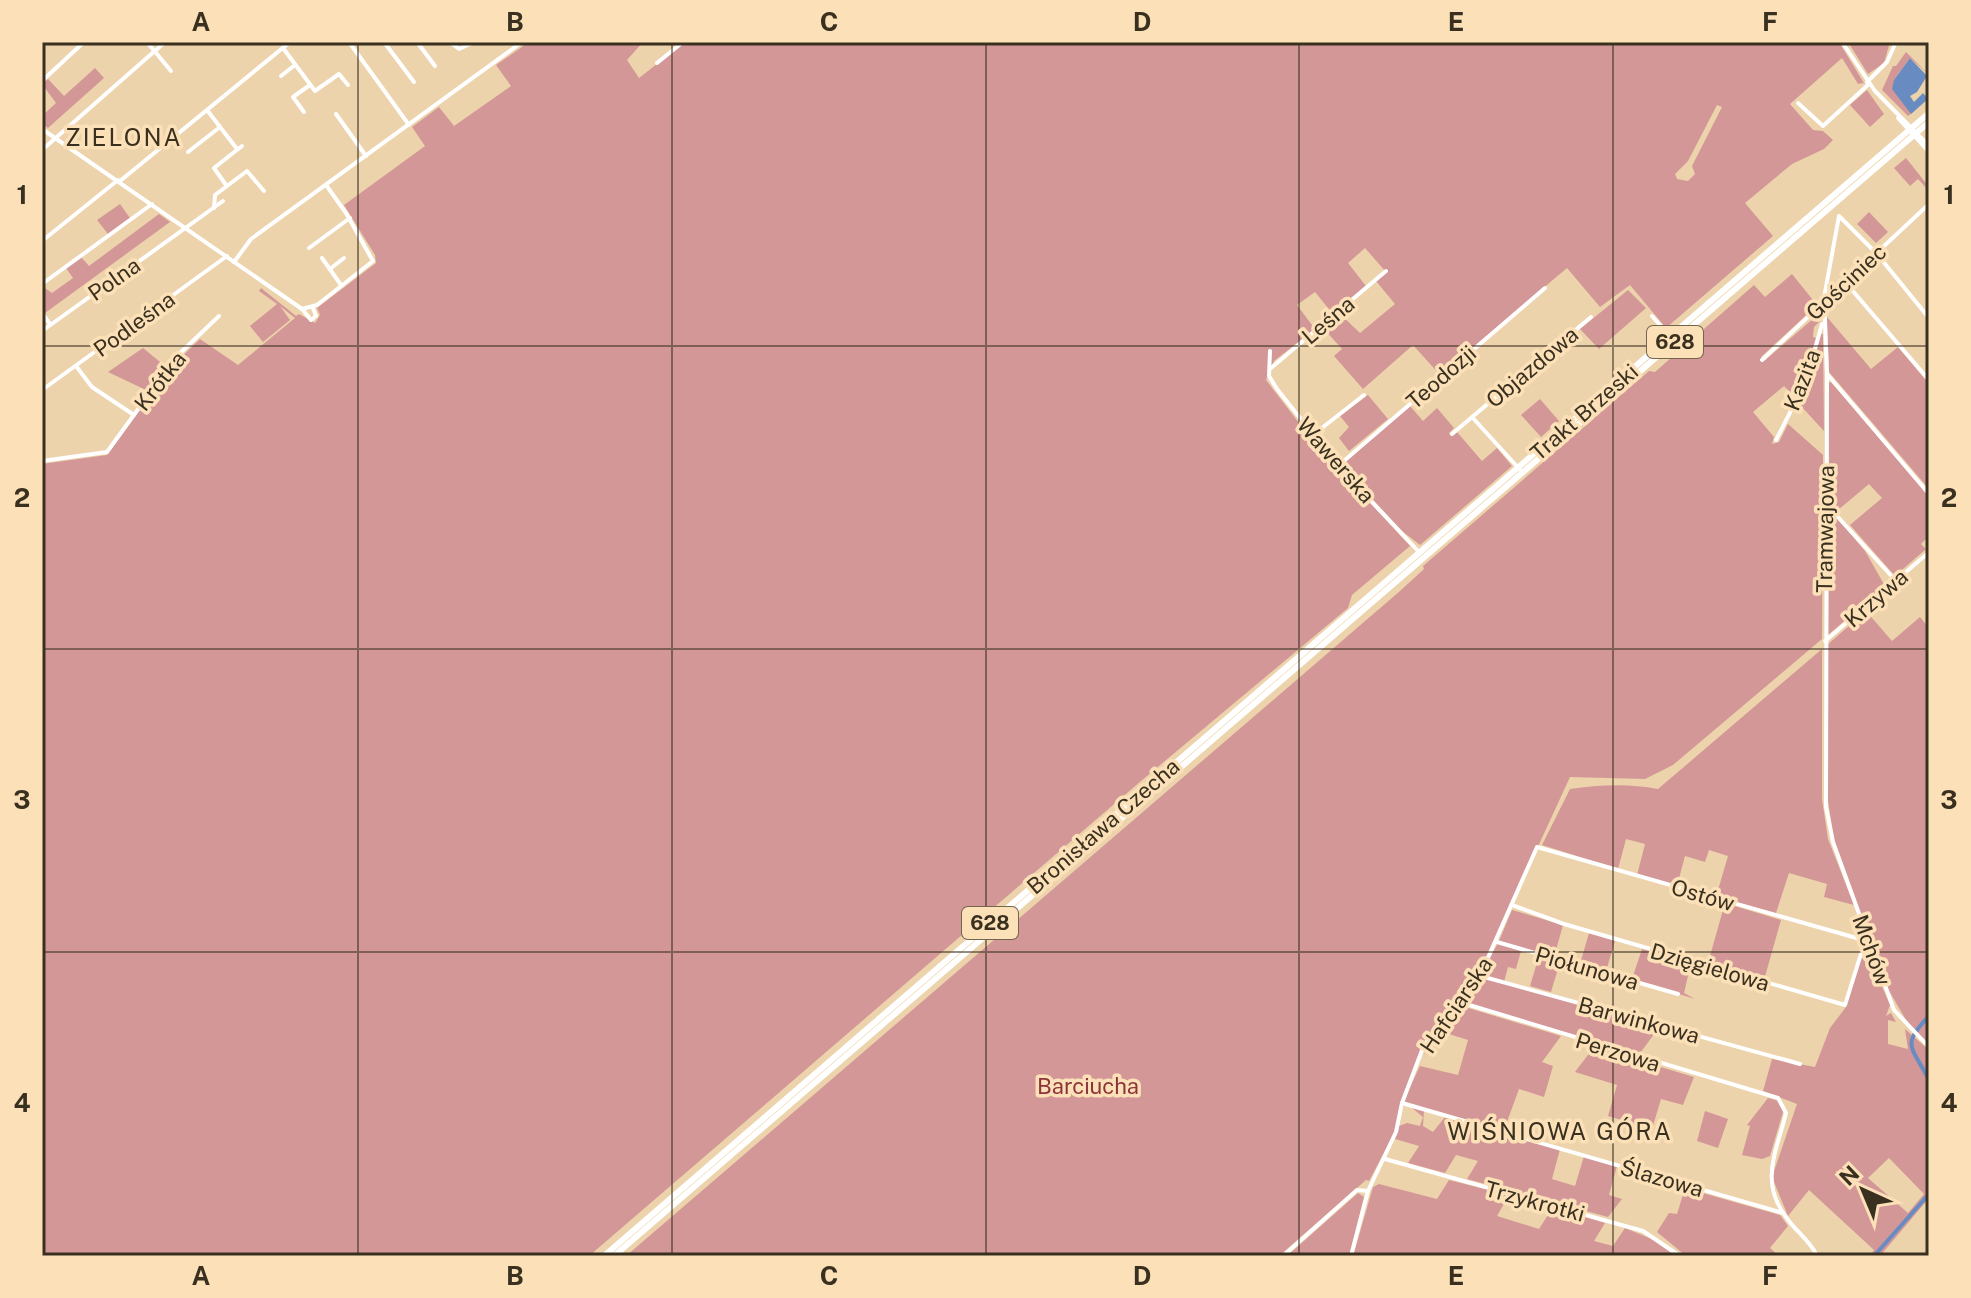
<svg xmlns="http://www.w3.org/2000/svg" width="1971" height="1298" font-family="'Public Sans',sans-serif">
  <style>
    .green { fill: #d39798; fill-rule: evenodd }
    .water { fill: #688cc1 }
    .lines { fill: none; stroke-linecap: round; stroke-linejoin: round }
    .canal { stroke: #688cc1; stroke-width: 4 }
    .minor { stroke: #fff; stroke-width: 4 }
    .major { stroke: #fff; stroke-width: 6 }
    .grid { fill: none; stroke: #3a3020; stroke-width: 2; stroke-opacity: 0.55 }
    .labels { text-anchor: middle; stroke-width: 7; stroke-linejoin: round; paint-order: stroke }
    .shield { fill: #fbe0b8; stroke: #74654e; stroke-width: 2 }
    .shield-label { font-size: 20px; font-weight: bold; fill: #3a3020 }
    .street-label { font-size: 22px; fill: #3a3020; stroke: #fbe0b8 }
    .park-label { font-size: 22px; fill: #8c343b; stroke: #fbe0b8 }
    .neighbourhood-label { font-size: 24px; letter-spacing: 2px; fill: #3a3020; stroke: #fbe0b8 }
    .neatline { fill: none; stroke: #3a3020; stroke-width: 3 }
    .grid-label { font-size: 26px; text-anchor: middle; font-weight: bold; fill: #3a3020 }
  </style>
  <rect width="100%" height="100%" fill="#edd3ab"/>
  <!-- green -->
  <g class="green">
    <path d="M529,42H643L627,60L639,78L685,42H1839L1864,83L1858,84L1842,58L1790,104L1813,130L1823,131L1833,140L1824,149L1792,164L1745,203L1773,236L1666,328L1630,285L1600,307L1567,268L1440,375L1413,345L1363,389L1334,356L1342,349L1324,329L1340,314L1360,333L1395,304L1376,281L1386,272L1365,248L1348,263L1366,286L1333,314L1315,292L1297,305L1315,329L1274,361L1266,380L1309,436L1410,546L1352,595L1348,608L1141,781L589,1256H42V464L107,455L170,368L200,339L238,365L295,318L280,306L290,320L263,342L250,326L277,304L259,291L261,288L296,316L299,314L315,323L320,315L317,308L376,263L375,255L344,205L425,146L412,127L439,107L454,126L511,86L496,65ZM1717,105L1722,107L1692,166L1695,174L1688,181L1677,179L1675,174L1688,161Z"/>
    <path d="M1848,42H1890L1884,63L1868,74Z"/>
    <path d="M1906,52L1929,75L1910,58L1894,80L1911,114L1929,101L1908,116L1882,90L1893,66H1896Z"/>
    <path d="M95,68L104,78L48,128L42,123V116L56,103L42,84L48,79L64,96Z"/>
    <path d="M1867,90L1884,114L1870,127L1850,105Z"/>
    <path d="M1906,158L1929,187V191L1918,179L1910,186L1894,168Z"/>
    <path d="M120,204L130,218L108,234L97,220Z"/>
    <path d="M1869,212L1888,232L1876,243L1857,224Z"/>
    <path d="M159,214L170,222L45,313L42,286L52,293L73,278L66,268L81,257L89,266Z"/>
    <path d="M1792,274L1817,305L1761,357L1764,361L1821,312L1820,321L1814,327L1813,337L1816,338L1797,400L1784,386L1753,412L1774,437L1772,444L1779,442L1788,424L1823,455L1822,639L1673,765L1645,779L1570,777L1485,962L1425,1041L1395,1132L1369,1181L1366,1180L1279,1256H626L1400,591L1424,569L1423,566L1649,371L1655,372L1754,285L1765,297Z"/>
    <path d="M1628,290L1646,308L1599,349L1580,329Z"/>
    <path d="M1827,317L1871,369L1898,347L1929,384V489L1829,372Z"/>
    <path d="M1821,334H1823L1824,431L1800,405Z"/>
    <path d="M143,348L165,366L148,391L108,372Z"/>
    <path d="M1831,382L1929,496V536L1921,544L1926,549L1895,576L1850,525L1882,498L1869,484L1838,510L1829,501L1828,383Z"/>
    <path d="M1368,395L1388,419L1349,451L1339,438L1349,427L1340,416Z"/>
    <path d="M1540,399L1559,421L1541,437L1521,415Z"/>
    <path d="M1410,406L1423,421L1437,408L1454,428L1449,433L1451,436L1457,432L1482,461L1497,448L1512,466L1420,545L1402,531L1341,465Z"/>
    <path d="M1829,508L1865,551L1885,586L1828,635Z"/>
    <path d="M1866,611L1892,641L1920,617L1929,628V1045L1909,1025L1888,989L1834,840L1827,794V645Z"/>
    <path d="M1822,649V799L1828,839L1854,905L1824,897L1827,884L1789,873L1776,913L1716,897L1728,856L1709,850L1705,862L1685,856L1677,886L1637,875L1645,844L1626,839L1618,869L1542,845L1570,789C1598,785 1628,783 1658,789Z"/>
    <path d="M1725,903L1781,920L1764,980L1708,963Z"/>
    <path d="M1512,910L1563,925L1554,957L1499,941Z"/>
    <path d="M1589,933L1615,941L1606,971L1580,964Z"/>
    <path d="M1498,943L1521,951L1516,969L1508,967L1504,982L1481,975Z"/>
    <path d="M1865,947L1890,1005L1886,1016L1891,1013L1896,1022L1888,1020V1044L1908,1049L1905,1029L1929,1050V1198L1880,1256H1870L1874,1250L1809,1190L1788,1216L1772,1177L1797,1104L1763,1091L1772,1059L1815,1067L1830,1028L1846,1007ZM1889,1158L1924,1194L1908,1213L1868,1178Z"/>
    <path d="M1642,949L1691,963L1684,993L1695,999L1632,979Z"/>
    <path d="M1539,956L1560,962L1551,992L1530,986Z"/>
    <path d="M1479,977L1660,1026L1638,1056L1460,1001Z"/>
    <path d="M1465,1007L1561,1036L1542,1062L1553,1066L1544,1097L1519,1089L1504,1130L1403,1102L1420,1066L1458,1075L1468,1040L1439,1031L1424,1055C1431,1037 1444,1009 1465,1007Z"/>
    <path d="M1594,1047L1694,1077L1683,1105L1661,1099L1652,1129L1608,1116L1617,1085L1575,1072Z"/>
    <path d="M1768,1098L1779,1101L1783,1112L1770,1156L1762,1159L1742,1155L1750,1126L1747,1125Z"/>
    <path d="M1411,1107L1424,1111L1423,1126L1433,1132L1445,1117L1560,1149L1552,1179L1575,1186L1584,1156L1617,1166L1609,1195L1622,1199L1608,1217L1467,1179L1478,1161L1456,1155L1445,1173L1408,1163L1419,1146L1395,1139L1399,1126L1407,1123L1420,1126L1423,1117Z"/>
    <path d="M1705,1111L1728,1119L1718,1148L1697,1141Z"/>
    <path d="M1449,1180L1509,1195L1497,1216L1539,1229L1553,1207L1605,1223L1594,1241L1613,1246L1625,1228L1654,1240L1675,1256H1353L1373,1187L1379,1184L1437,1199Z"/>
    <path d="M1685,1188L1780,1215L1788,1226L1770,1248L1779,1256H1686L1657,1232L1669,1213L1677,1214Z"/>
    <path d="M1358,1193L1364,1197L1349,1256H1287Z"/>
  </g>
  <!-- water -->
  <path class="water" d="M1910,58L1927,76L1917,92L1910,96L1914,102L1923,93L1928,99L1911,114L1892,89L1894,80Z"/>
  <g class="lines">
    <!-- canal -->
    <g class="canal">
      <path d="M1929,1016C1900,1046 1912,1046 1929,1080"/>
      <path d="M1874,1256L1929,1194"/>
    </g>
    <!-- minor -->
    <g class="minor">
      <path d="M147,42L171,71"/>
      <path d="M349,42L409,125"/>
      <path d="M384,42L414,82"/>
      <path d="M417,42L435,66"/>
      <path d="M450,42L459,49L474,42"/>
      <path d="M1842,42L1875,91L1929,146"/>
      <path d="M283,48L315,91L339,74L348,85"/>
      <path d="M657,63L683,42"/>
      <path d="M281,76L295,65"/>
      <path d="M42,81L84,42"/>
      <path d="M1867,82L1887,62L1896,42"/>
      <path d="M1798,103L1823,126L1869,84"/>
      <path d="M207,110L237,149"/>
      <path d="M304,112L293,97L310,85"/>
      <path d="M336,114L366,156"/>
      <path d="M1898,118L1929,152"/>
      <path d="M42,129L302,309L317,305L373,261L346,213L326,185"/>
      <path d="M42,150L165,42"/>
      <path d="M188,152L220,127"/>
      <path d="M120,181L290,42"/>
      <path d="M226,185L214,168L242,146"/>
      <path d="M214,208L215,195L247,171L264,191"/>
      <path d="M42,241L118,180"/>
      <path d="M309,248L350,218"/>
      <path d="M322,258L341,285"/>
      <path d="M234,262L251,239L522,42"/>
      <path d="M330,269L344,258"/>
      <path d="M1846,283L1929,380"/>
      <path d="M42,284L152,204"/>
      <path d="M302,309L311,320L316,316L313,308"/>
      <path d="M42,313L50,324"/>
      <path d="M1652,316L1669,335"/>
      <path d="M1929,318L1877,254L1839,216L1824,298L1827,374L1826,807L1833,842L1894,1010L1929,1047"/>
      <path d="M42,331L223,201"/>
      <path d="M1270,351L1269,376L1277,389L1338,466L1420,553"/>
      <path d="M1762,360L1929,204"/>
      <path d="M76,366L92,387L134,415"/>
      <path d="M1271,368L1386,271"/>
      <path d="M1827,374L1929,494"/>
      <path d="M42,390L227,256"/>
      <path d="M1472,417L1523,473"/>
      <path d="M1452,434L1591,317"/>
      <path d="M1313,435L1364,395"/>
      <path d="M1776,440L1806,381L1822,324"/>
      <path d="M42,461L107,452L176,357L219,316"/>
      <path d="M1338,466L1545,288"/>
      <path d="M1827,505L1896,581"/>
      <path d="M1825,641L1927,554"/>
      <path d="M1512,905L1564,924L1845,1005L1865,941"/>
      <path d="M1497,942L1678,994"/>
      <path d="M1477,975L1800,1064"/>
      <path d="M1456,1001L1778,1098L1786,1113C1776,1154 1758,1183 1789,1221C1798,1233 1811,1242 1817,1256"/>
      <path d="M1402,1103L1783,1213"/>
      <path d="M1385,1159L1643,1231L1680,1256"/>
      <path d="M1283,1256L1357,1190L1368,1191"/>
      <path d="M1351,1256L1368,1191L1396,1132L1402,1103L1424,1045L1486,962L1537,847L1867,941"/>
    </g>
    <!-- major -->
    <g class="major">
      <path d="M604,1256L1929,113"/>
      <path d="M614,1256L1929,122"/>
    </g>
  </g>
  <!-- grid -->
  <path class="grid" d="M358,42V1256M672,42V1256M986,42V1256M1299,42V1256M1613,42V1256M42,346H1929M42,649H1929M42,952H1929"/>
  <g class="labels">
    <!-- shield labels -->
    <g class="shield">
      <rect x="1647" y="326" width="56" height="32" rx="6"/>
      <rect x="962" y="907" width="56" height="32" rx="6"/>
    </g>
    <g class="shield-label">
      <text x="1675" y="349">628</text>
      <text x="990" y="930">628</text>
    </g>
    <!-- street labels -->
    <g class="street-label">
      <text transform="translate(114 279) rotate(-35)" y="8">Polna</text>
      <text transform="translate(1846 282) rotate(-43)" y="8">Gościniec</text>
      <text transform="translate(1328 320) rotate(-40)" y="8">Leśna</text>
      <text transform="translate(134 324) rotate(-36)" y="8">Podleśna</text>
      <text transform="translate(1532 367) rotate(-40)" y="8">Objazdowa</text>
      <text transform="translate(1441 377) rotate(-41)" y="8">Teodozji</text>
      <text transform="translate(1802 380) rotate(-69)" y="8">Kazita</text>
      <text transform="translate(160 381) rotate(-52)" y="8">Krótka</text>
      <text transform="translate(1584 412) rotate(-41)" y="8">Trakt Brzeski</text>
      <text transform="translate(1336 460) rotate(49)" y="8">Wawerska</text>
      <text transform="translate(1825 529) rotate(-89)" y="8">Tramwajowa</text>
      <text transform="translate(1876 598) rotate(-41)" y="8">Krzywa</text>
      <text transform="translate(1103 826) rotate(-41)" y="8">Bronisława Czecha</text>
      <text transform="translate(1703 895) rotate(16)" y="8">Ostów</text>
      <text transform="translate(1872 950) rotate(70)" y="8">Mchów</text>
      <text transform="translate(1710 967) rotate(16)" y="8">Dzięgielowa</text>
      <text transform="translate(1587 968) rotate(16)" y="8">Piołunowa</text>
      <text transform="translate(1456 1005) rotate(-56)" y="8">Hafciarska</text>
      <text transform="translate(1639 1020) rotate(15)" y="8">Barwinkowa</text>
      <text transform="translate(1618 1052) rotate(17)" y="8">Perzowa</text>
      <text transform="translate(1662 1178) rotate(16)" y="8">Ślazowa</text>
      <text transform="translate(1535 1201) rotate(15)" y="8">Trzykrotki</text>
    </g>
    <!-- park labels -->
    <g class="park-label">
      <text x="1088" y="1094">Barciucha</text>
    </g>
    <!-- neighbourhood labels -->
    <g class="neighbourhood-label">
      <text x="124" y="146">ZIELONA</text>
      <text x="1560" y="1140">WIŚNIOWA GÓRA</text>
    </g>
  </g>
  <!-- border -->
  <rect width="1971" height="1298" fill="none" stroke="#fbe0b8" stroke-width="88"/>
  <!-- north arrow -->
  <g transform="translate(1863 1190) rotate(316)" stroke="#fbe0b8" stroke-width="6" paint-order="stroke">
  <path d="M0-6L14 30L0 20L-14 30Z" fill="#3a3020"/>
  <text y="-12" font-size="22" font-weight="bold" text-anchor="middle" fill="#3a3020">N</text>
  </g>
  <rect x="44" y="44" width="1883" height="1210" class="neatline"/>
  <g class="grid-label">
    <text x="201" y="31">A</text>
    <text x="515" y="31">B</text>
    <text x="829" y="31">C</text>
    <text x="1142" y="31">D</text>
    <text x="1456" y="31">E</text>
    <text x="1770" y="31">F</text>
    <text x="22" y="204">1</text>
    <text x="1949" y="204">1</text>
    <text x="22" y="507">2</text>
    <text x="1949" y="507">2</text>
    <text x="22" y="809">3</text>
    <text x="1949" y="809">3</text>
    <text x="22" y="1112">4</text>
    <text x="1949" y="1112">4</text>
    <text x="201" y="1285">A</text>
    <text x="515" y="1285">B</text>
    <text x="829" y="1285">C</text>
    <text x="1142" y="1285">D</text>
    <text x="1456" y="1285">E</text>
    <text x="1770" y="1285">F</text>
  </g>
</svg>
